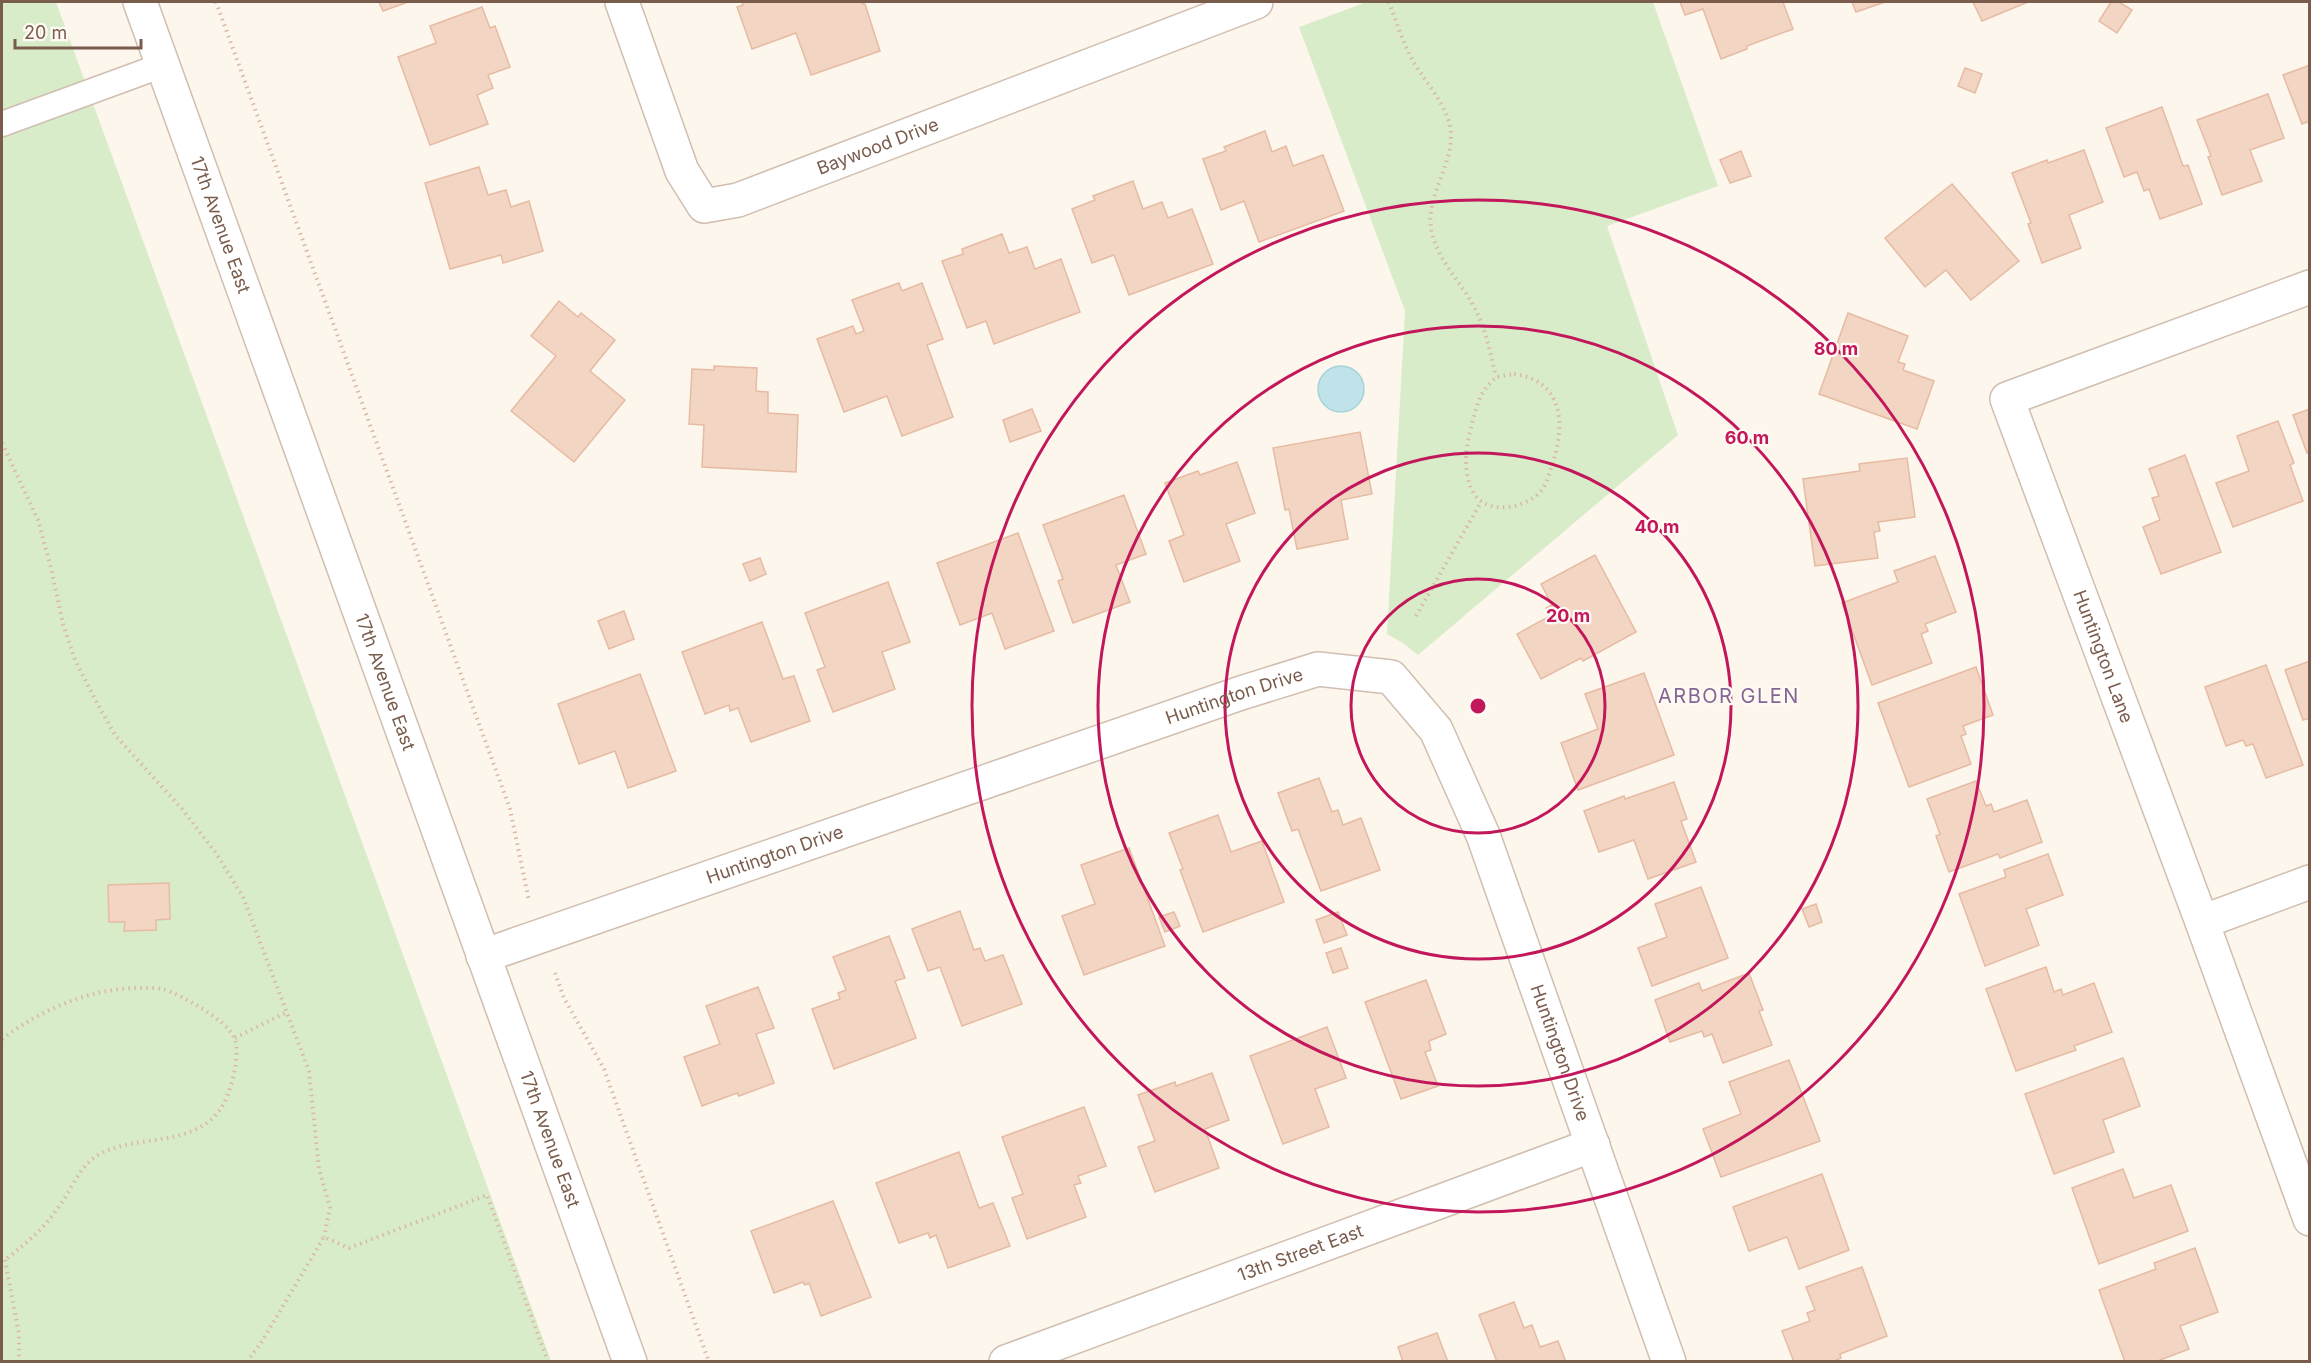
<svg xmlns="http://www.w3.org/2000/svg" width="2311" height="1363" font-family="Inter,sans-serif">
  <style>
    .green { fill: #d8ecc9 }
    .water { fill: #bfe3e8; stroke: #a5d3da; stroke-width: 1.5 }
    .building { fill: #f3d5c3; stroke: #e6bba3; stroke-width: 1.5 }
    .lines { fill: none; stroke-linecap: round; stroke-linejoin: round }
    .service-casing { stroke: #d1beb0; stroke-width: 27 }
    .minor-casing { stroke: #d1beb0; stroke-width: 36 }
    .tertiary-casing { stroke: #d1beb0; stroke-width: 36 }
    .path { stroke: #d9b8a5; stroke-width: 4; stroke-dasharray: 1.5 4.5; stroke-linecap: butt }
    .service { stroke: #fff; stroke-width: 24 }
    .minor { stroke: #fff; stroke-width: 33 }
    .tertiary { stroke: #fff; stroke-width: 33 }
    .ring { fill: none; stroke: #c2185b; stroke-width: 3 }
    .labels { text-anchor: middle; stroke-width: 4.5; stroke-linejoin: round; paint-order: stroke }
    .street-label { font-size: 18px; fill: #7a5c4d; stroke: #fffaf3 }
    .neighbourhood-label { font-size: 20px; letter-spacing: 1.5px; fill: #846695; stroke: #fffaf3 }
    .centre { fill: #c2185b; stroke: #fffaf3; stroke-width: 3 }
    .ring-label { font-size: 18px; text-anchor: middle; font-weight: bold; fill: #c2185b; stroke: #fffaf3; stroke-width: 4.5; stroke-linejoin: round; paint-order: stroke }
  </style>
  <rect width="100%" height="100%" fill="#fdf6ec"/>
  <!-- green -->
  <g class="green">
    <path d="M2,2H56L551,1361L2,1362Z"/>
    <path d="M1367,2H1653L1718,186L1607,226L1678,435L1418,655L1403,643L1387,634L1405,311L1299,27Z"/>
  </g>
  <!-- water -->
  <circle class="water" cx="1341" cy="389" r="23"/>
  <!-- building -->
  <g class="building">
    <path d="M379,2H408L383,11Z"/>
    <path d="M742,2H861L863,4H865L880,51L811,75L796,33L752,49L737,7L743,5Z"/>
    <path d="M1680,2H1783L1793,29L1747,46V49L1721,59L1703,9L1685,15Z"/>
    <path d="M1852,2H1885L1856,12Z"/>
    <path d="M1973,2H2028L1982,21Z"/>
    <path d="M2111,2H2119L2132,10L2117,33L2099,21Z"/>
    <path d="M482,7L490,28L495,26L510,67L488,75L493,88L477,95L488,124L430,145L398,57L436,43L430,26Z"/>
    <path d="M2310,65V121L2302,124L2283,75Z"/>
    <path d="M1965,68L1982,74L1975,93L1958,86Z"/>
    <path d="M2268,94L2284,138L2250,150L2262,181L2222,195L2208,157L2211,156L2197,120Z"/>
    <path d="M2162,107L2183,166L2188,165L2202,204L2160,219L2149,189L2144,191L2137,172L2124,177L2106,128Z"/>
    <path d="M1265,131L1272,152L1286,146L1293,166L1323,155L1344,211L1259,242L1244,201L1221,210L1203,159L1226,151L1224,147Z"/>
    <path d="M2084,150L2103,202L2069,215L2081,248L2042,263L2028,224L2031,223L2012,173L2047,160L2048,163Z"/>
    <path d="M1741,151L1751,176L1730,183L1720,160Z"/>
    <path d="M479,167L488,195L506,190L511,207L529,201L543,251L503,263L501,255L450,269L425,183Z"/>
    <path d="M1133,181L1143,209L1162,202L1168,218L1192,209L1213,264L1129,295L1114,255L1092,263L1072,209L1095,200L1093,196Z"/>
    <path d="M1952,184L2019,261L1971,300L1946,270L1925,287L1885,238Z"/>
    <path d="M1002,234L1009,253L1027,247L1035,269L1061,259L1080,312L994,344L986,321L967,328L942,261L963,254L962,249Z"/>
    <path d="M899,283L902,291L922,283L943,339L927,345L953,417L902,436L887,396L844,412L817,339L853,326L856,334L864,331L852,300Z"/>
    <path d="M559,301L578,317L581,313L615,340L590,371L625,400L574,462L511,411L556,356L531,336Z"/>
    <path d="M1848,313L1908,336L1898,362L1905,364L1903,370L1934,381L1917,429L1819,394Z"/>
    <path d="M714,366L757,368L756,391L768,392V413L798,415L796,472L702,467L704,425L689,424L692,369L714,370Z"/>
    <path d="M1032,409L1041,431L1010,442L1003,420Z"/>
    <path d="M2310,409V452L2307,453L2293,415Z"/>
    <path d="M2278,421L2294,463L2290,465L2303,501L2233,527L2216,483L2249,471L2237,436Z"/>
    <path d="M1360,432L1372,494L1341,500L1348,539L1297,549L1289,509L1285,510L1273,448Z"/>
    <path d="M2185,455L2221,552L2161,574L2143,527L2160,520L2152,498L2159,496L2149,469Z"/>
    <path d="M1907,458L1915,517L1878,522L1880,531L1874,532L1878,558L1815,566L1803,479L1860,471L1859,464Z"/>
    <path d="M1237,462L1255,513L1226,524L1240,561L1184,582L1169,541L1184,535L1165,483L1198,471L1200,475Z"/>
    <path d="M1124,495L1146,554L1116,565L1130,602L1073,623L1058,581L1063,579L1043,525Z"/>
    <path d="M1018,533L1054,631L1005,649L992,613L960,625L937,563Z"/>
    <path d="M1595,555L1636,632L1583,661L1581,658L1541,679L1517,634L1550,616L1546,608L1552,605L1541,584Z"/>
    <path d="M1935,556L1956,612L1925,624L1928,631L1921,634L1932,663L1872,685L1842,603L1898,582L1894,571Z"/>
    <path d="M760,558L766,574L750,581L743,564Z"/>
    <path d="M888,582L910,642L882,652L895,689L833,712L817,670L825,667L805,613Z"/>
    <path d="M624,611L634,639L609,649L598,621Z"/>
    <path d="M762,622L783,679L794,676L810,721L751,742L738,708L730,711L729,705L705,714L682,652Z"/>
    <path d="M2310,661V718L2303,720L2285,670Z"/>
    <path d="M2266,665L2303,765L2266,778L2253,744L2246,746L2243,740L2226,746L2205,687Z"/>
    <path d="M1976,667L1993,715L1963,726L1966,734L1961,736L1971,764L1909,787L1878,703Z"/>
    <path d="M1644,673L1674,755L1578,790L1561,743L1598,729L1585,694Z"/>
    <path d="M640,674L676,771L628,788L615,751L579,764L558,704Z"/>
    <path d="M1319,778L1332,812L1338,810L1343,825L1361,818L1380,870L1321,891L1298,829L1292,831L1278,793Z"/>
    <path d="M1976,781L1986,806L1991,804L1994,812L2027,800L2042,842L2000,858L1998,854L1949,872L1936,836L1940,834L1927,799Z"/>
    <path d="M1674,782L1687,819L1681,821L1696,862L1648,879L1634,840L1599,852L1584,811L1624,796L1625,799Z"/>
    <path d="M1218,815L1231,852L1262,841L1284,902L1203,932L1180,870L1183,869L1169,833Z"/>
    <path d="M1129,848L1165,946L1084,975L1062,916L1095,904L1081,865Z"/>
    <path d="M2048,854L2063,895L2026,909L2039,945L1985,966L1959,894L2006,877L2004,870Z"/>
    <path d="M169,883L170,919L156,920V930L124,931L125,922H109L108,885Z"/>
    <path d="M1701,887L1728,958L1652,986L1638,948L1667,937L1655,904Z"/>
    <path d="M1816,904L1822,922L1809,927L1802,909Z"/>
    <path d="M960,911L974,950L980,948L985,961L1003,955L1022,1004L962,1026L940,967L928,971L912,929Z"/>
    <path d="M1174,912L1180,926L1165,932L1159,917Z"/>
    <path d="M1338,912L1347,935L1324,943L1316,920Z"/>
    <path d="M889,936L905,978L895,981L916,1038L834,1069L812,1009L840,999L838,993L846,990L833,957Z"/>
    <path d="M1341,948L1348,968L1333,973L1326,953Z"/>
    <path d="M2046,967L2054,992L2061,989L2063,995L2094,983L2112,1032L2074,1046L2076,1050L2016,1071L1986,989Z"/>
    <path d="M1749,973L1763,1010L1759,1011L1772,1045L1723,1063L1712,1034L1704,1037L1702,1031L1670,1042L1655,1000L1699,983L1702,991Z"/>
    <path d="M1426,980L1446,1034L1429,1041L1431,1050L1425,1052L1438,1086L1401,1099L1365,1002Z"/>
    <path d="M758,987L774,1028L756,1034L774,1083L739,1096L737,1093L702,1106L684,1057L720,1044L706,1006Z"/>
    <path d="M1327,1027L1346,1078L1315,1089L1329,1127L1283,1144L1250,1056Z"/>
    <path d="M2123,1058L2140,1106L2103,1120L2114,1152L2054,1174L2025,1094Z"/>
    <path d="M1789,1060L1820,1141L1721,1177L1703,1129L1741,1114L1729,1082Z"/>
    <path d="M1212,1073L1229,1120L1205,1129L1219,1168L1155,1192L1138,1147L1155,1141L1138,1095L1175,1082L1176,1086Z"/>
    <path d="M1084,1107L1106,1166L1078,1176L1081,1183L1074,1185L1086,1217L1027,1239L1012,1198L1023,1194L1002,1137Z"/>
    <path d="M959,1152L979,1208L993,1203L1010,1246L948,1268L936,1235L930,1238L928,1233L899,1243L876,1183Z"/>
    <path d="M2123,1169L2134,1198L2171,1185L2188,1231L2099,1264L2072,1188Z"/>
    <path d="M1822,1174L1849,1250L1799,1269L1787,1237L1749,1251L1733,1207Z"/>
    <path d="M833,1201L871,1297L821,1316L809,1283L805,1285L803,1282L774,1293L751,1231Z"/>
    <path d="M2195,1248L2218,1312L2180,1326L2189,1349L2155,1362H2125L2099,1290L2156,1269L2154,1263Z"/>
    <path d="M1862,1267L1887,1336L1840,1354L1841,1358L1832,1362H1794L1782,1331L1810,1321L1807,1313L1815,1310L1806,1287Z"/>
    <path d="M1514,1302L1524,1328L1532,1325L1540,1347L1558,1341L1566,1362H1497L1479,1315Z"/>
    <path d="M1437,1333L1448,1362H1403L1398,1347Z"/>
  </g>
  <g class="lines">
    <defs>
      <path id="service" d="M2,124L163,65"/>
      <g id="minor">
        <path id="s1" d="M622,2L682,171L704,206L738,200L1256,2"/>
        <path id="s2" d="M2310,287L2007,399L2202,922L2310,1219"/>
        <path d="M2202,922L2310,882"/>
        <path id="s3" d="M483,956L1241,693L1318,669L1391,677L1436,730L1483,835L1669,1362"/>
        <path id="s4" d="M1006,1362L1593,1145"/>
      </g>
      <g id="tertiary">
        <path id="s5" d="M140,2L630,1362"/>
      </g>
    </defs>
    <!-- service casing -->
    <use href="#service" class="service-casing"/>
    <!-- minor casing -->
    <use href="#minor" class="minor-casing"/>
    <!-- tertiary casing -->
    <use href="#tertiary" class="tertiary-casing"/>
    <!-- path -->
    <g class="path">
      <path d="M216,2L510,809L529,901"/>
      <path d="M1389,2C1396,21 1403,43 1413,61C1425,82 1450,108 1451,134C1452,171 1420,202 1434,240C1442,264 1460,282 1472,303C1485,326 1490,351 1496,377"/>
      <path d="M1514,374C1562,380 1566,423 1553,462C1550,471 1547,484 1541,491C1525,509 1486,516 1473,492C1467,481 1466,468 1466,456C1466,446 1476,403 1482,394C1485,388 1491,382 1496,377Z"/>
      <path d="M2,443L38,520L51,568L63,624L75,660L97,703L115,735L182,809L216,853L243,897L309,1071L319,1169L330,1208L324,1237"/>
      <path d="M1416,616L1481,502"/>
      <path d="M555,973L564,998L604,1069L709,1362"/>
      <path d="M235,1038L287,1012"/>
      <path d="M2,1039C43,1008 93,987 145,988C151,988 158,988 163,989C182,995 226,1020 234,1037C242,1053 230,1098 219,1111C189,1149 136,1133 98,1155C81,1165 73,1186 62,1202C45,1228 29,1241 5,1260"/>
      <path d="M5,1260L19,1334V1362"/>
      <path d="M247,1362L261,1343L324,1237L349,1248L487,1195L548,1362"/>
    </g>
    <!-- service -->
    <use href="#service" class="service"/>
    <!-- minor -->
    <use href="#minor" class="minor"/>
    <!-- tertiary -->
    <use href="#tertiary" class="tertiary"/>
  </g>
  <!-- distance rings -->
  <g class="ring">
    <circle cx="1478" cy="706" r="127"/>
    <circle cx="1478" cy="706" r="253"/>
    <circle cx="1478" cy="706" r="380"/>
    <circle cx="1478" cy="706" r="506"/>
  </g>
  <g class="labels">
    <!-- street labels -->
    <g class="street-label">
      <text dy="6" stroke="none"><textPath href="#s1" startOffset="405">Baywood Drive</textPath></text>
      <text dy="6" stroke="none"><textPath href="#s5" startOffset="237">17th Avenue East</textPath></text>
      <text dy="6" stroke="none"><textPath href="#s2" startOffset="598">Huntington Lane</textPath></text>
      <text dy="6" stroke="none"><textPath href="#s5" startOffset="723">17th Avenue East</textPath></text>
      <text dy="6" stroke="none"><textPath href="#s3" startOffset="795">Huntington Drive</textPath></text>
      <text dy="6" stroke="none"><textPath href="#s3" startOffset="309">Huntington Drive</textPath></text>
      <text dy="6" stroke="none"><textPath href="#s3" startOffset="1372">Huntington Drive</textPath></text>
      <text dy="6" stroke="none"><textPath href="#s5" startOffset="1209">17th Avenue East</textPath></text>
      <text dy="6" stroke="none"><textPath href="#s4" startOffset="314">13th Street East</textPath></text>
    </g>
    <!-- neighbourhood labels -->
    <g class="neighbourhood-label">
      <text x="1729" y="703">ARBOR GLEN</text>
    </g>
  </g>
  <circle cx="1478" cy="706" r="9" class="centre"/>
  <g class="ring-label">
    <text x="1836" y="355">80 m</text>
    <text x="1747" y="444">60 m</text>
    <text x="1657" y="533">40 m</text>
    <text x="1568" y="622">20 m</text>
  </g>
  <!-- border -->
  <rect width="2311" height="1363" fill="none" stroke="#7a5c4d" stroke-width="6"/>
  <!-- scale -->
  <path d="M15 39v9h126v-9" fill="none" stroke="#7a5c4d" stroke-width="3"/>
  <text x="24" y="39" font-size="18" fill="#7a5c4d" stroke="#fffaf3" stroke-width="4.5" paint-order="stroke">20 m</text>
</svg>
